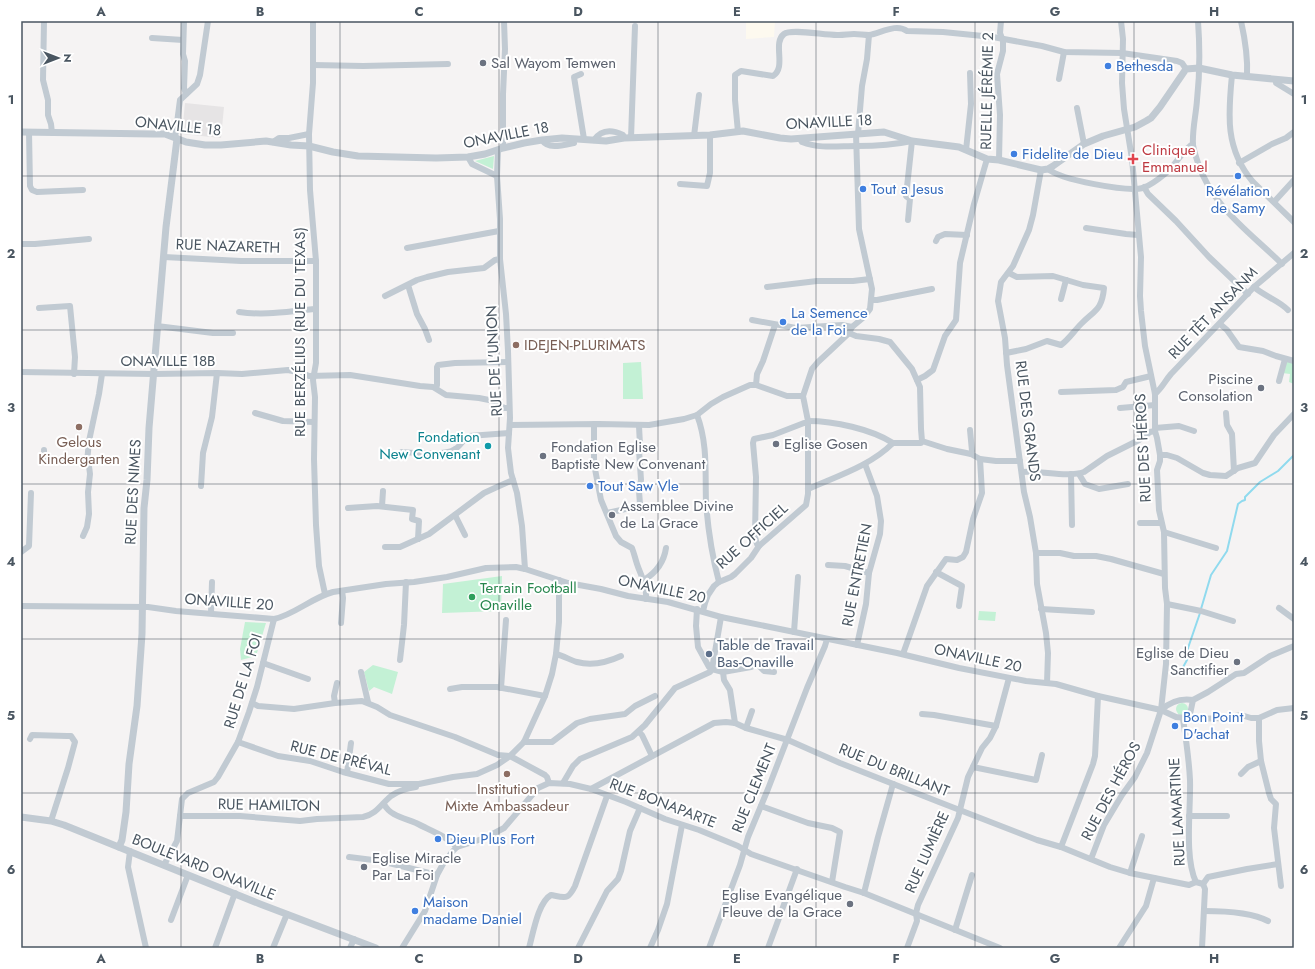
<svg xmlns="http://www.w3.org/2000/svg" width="1315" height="969" font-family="Jost,sans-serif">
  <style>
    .commercial { fill: #fdf9ef }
    .education { fill: #e6e4e5 }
    .green { fill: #c3f1d5 }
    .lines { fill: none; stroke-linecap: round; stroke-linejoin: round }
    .stream { stroke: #90daee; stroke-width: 2 }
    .minor { stroke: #c1cad2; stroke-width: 6 }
    .tertiary { stroke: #c1cad2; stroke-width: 7 }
    .grid { fill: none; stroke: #4a5661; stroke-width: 1; stroke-opacity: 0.55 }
    .worship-dot { fill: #6b7280; stroke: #fff; stroke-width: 1.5 }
    .shop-dot { fill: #3f7fe0; stroke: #fff; stroke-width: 1.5 }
    .health-dot { fill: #e0444e; stroke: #fff; stroke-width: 1.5 }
    .education-dot { fill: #8d6e63; stroke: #fff; stroke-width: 1.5 }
    .culture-dot { fill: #0f9aa8; stroke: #fff; stroke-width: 1.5 }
    .leisure-dot { fill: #2e9e5b; stroke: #fff; stroke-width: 1.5 }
    .service-dot { fill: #5c6f8a; stroke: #fff; stroke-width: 1.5 }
    .labels { text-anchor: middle; stroke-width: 4; stroke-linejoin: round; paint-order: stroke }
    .worship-label { font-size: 15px; fill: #5b616d; stroke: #fff; text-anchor: start }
    .shop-label { font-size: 15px; fill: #366cbe; stroke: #fff; text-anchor: start }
    .street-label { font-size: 15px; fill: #4a5661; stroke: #fff }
    .health-label { font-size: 15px; fill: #be3a42; stroke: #fff; text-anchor: start }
    .education-label { font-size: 15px; fill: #785e54; stroke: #fff }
    .culture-label { font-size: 15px; fill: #0d838f; stroke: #fff; text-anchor: end }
    .leisure-label { font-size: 15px; fill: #27864d; stroke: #fff; text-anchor: start }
    .service-label { font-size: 15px; fill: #4e5e75; stroke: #fff; text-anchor: start }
    .neatline { fill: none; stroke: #4a5661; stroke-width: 1.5 }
    .grid-label { font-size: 13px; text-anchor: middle; font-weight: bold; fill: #4a5661 }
  </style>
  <rect width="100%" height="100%" fill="#f5f3f3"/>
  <!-- commercial -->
  <path class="commercial" d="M746,21H775L774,37L746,39Z"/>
  <!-- education -->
  <path class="education" d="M185,103L224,107L221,138L182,134Z"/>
  <!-- green -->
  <g class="green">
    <path d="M494,156L493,169L475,161Z"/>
    <path d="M1287,361L1294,363V384L1289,382L1290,374L1282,373Z"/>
    <path d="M641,362L643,399H623V363Z"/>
    <path d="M502,576L501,611L442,613L443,584Z"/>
    <path d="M979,611L996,612L995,621L978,620Z"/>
    <path d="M245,622L266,623L256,656L241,660L240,649Z"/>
    <path d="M373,665L398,672L392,694L374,687L369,691L364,672Z"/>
    <circle cx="1182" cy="709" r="6"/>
  </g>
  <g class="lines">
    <!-- stream -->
    <g class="stream">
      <path d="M1201,609L1211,575L1227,551L1238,504L1242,501L1245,500V497L1260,482L1278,471L1294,455"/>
      <path d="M1179,670L1182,669L1187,660L1188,648L1200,613"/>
    </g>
    <!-- minor -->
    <g class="minor">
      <path d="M44,21L43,80L48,100V115L51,124L52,133"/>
      <path d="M184,21L183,54L185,61L184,88L186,94"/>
      <path d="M313,21V83L309,134L310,190L316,261V363L313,380L315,397L314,459L316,525L319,566L325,594"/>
      <path d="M1198,21C1200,48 1200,73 1197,100C1196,115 1192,130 1193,145C1194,151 1196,157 1198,163C1213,208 1250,232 1282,264"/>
      <path d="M1241,21C1245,39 1248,58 1247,76"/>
      <path d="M152,38L183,40"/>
      <path d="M313,65L363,66L448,64"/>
      <path d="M581,74L574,77L584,139"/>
      <path d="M1232,75C1228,115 1225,149 1253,182L1294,222"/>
      <path d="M1059,79L1064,52"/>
      <path d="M1276,79V83L1294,94"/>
      <path d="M1077,108L1084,144"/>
      <path d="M29,132L30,186L32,190L37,192L83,190"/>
      <path d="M738,132L735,100V75L741,71L773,76C787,67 772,43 784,34C792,28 827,36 839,35C844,35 849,34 854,34C859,34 864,35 869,35C881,33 896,23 907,31L943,32L993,37L1042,46L1064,52L1122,53L1177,61L1182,63L1186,69"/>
      <path d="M858,134L862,86L867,59L869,35"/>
      <path d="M694,136L699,95"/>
      <path d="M175,138L180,100L197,84L200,75L208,21"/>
      <path d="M631,138L635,26"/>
      <path d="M800,139L802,142C820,149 838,146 857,146C877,146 893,145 912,141L906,196L910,199L908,220"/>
      <path d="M542,140C548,150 564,145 574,143"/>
      <path d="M594,140C601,130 611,129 623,135L624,138"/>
      <path d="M273,142L279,138H289L309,134"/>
      <path d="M503,148V94L505,49L504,21"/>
      <path d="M498,150L497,176L500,219V259L506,314L508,351L510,418L508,448L511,473L517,493L522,526L525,569"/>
      <path d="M966,150L971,104L970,73"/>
      <path d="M468,157L472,164L497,176"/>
      <path d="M999,160L1000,115L997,74L1003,51V41L1000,33L1001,21"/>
      <path d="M1239,163L1272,144L1286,138L1294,132"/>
      <path d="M1048,169C1061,180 1127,192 1143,188C1151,185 1160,178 1166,173C1175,166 1185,147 1193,144"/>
      <path d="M1041,170L1033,215L1029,230L1013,266L1001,282L998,301L1005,338L1007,365L1024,492L1030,517L1036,553L1037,584L1046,633L1048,653L1047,683"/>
      <path d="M680,184L707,186L710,173V135"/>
      <path d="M1144,187L1148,194L1176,221L1209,257L1248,294"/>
      <path d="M1274,202L1294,180"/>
      <path d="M1086,228L1126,234L1138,235"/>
      <path d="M936,241L938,237L945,234L967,235"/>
      <path d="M21,244H35L89,239"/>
      <path d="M407,248L499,231"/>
      <path d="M164,257L241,261H316"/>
      <path d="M408,285L417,314L425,329L429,340"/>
      <path d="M767,287L817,281H853L870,279"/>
      <path d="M1254,287C1264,296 1280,301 1288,310"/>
      <path d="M385,296L417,280L427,277L448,272L484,268L495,260L500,259"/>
      <path d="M1061,299L1066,280"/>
      <path d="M871,300H877L932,289"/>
      <path d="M39,308L70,306L75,357L74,374"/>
      <path d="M239,312C267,316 289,311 316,309"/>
      <path d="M752,320L796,328L842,325L852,327"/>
      <path d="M1220,324L1227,330L1239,347L1263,351L1276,356L1294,361"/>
      <path d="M157,326L213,333H233"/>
      <path d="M849,333L852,327L864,317L870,309L872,289L859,229L856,134"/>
      <path d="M1006,353L1026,349L1047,341L1061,345C1069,339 1074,331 1081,324C1095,310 1102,310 1104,288L1083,285L1053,276L1017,277L1009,273"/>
      <path d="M21,372L154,374L217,373L242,374L288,370L302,373L309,376L350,375L420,386L433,387L446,395L479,398L494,401L504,408H509"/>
      <path d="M917,380L925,376L933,370L945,336L956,320L960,263L974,204L987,159"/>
      <path d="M1279,381L1285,359"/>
      <path d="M756,385L757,374L763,361L775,325"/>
      <path d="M436,388L437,385V367L438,365L455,363L508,362"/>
      <path d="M1061,392L1116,390L1123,387L1126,382L1151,376"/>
      <path d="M1155,394C1162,388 1165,381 1171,374L1254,287L1294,253"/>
      <path d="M1120,408L1155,405"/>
      <path d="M255,413L283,421L314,422"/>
      <path d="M1226,413L1227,425L1232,434L1234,471"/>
      <path d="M697,415C708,444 705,473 706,503C708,529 712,556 719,582"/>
      <path d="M808,421C834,421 871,429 893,443"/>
      <path d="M594,424V464L601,500L616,536L621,542L632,548C634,553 635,558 637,564C641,576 647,585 646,599"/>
      <path d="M510,425L599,424L649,425L684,419L697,415L711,404L723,397L750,385H756L787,396H803"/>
      <path d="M1155,428L1179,426L1194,431"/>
      <path d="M970,430L972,451L971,454"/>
      <path d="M44,450V456L58,460L87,462"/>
      <path d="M402,452C414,453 446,456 455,449C461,446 463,439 469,436L509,433"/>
      <path d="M1160,455H1167L1177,458L1203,473L1210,475L1226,476L1238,468L1255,463L1274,435L1294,414"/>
      <path d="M1022,472C1041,470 1066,478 1084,472L1107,456L1139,440L1150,432L1155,431"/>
      <path d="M1071,474L1072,525"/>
      <path d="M1079,474L1085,484L1099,489L1128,484"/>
      <path d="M201,486L203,453L212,417L217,373"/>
      <path d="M808,489C837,476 870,466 893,443H921L922,441"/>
      <path d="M382,506L383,491"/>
      <path d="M348,508L377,506L413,510L412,519L419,521L418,539"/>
      <path d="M607,513L639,506L640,504L639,491L641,480L639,450L640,445L639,426"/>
      <path d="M455,515L465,535"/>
      <path d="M1140,523H1161"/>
      <path d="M1164,532L1216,548"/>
      <path d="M83,536L87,527L89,514L88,492L90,474L89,466L87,462L89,441L99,394L102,374"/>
      <path d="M759,546L757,544L755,537L756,477L753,443L754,439L773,435L804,423H808"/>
      <path d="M385,547H400L429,534L484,493L497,487L513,480"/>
      <path d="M21,552L29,546L31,493"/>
      <path d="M1036,553H1060L1074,556H1096L1111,559L1164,574"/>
      <path d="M828,565L845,566L869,573"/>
      <path d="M936,572L962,586L959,606"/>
      <path d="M644,580C657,572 664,562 666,548"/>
      <path d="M1167,604L1201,611L1233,621"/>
      <path d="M21,606L148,607L176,611L274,619C294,615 313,597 333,592L386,584L414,582L447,577L486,568L516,567L525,569L568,583L601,589L628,596L668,602L721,617L897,653L959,668L1026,681L1056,684L1098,696L1161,710L1176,717L1198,719L1225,718L1241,715L1251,718H1259L1277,710L1294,708"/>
      <path d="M1279,608L1294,619"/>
      <path d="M1041,609L1092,612"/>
      <path d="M703,611L705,603L708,595L714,586L719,582L731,577L735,574L751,558L759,546L806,505L808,494V421L803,396L812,369L818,362L849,333L856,336L879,339L890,342L912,369L920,387L921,429L922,441L947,449L971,454L980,459L996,461H1020"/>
      <path d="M211,613L212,582"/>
      <path d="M721,617L712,669L723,672L724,680L730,690L735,723"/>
      <path d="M341,623L343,598L342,591"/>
      <path d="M794,632L798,577"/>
      <path d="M857,645L866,604L869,573L880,534L881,521L877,496L865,464"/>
      <path d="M556,654C564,656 570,660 577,662C592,666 608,662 621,656"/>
      <path d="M903,654L927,586L946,559L957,560L963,557L966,552L973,519L982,493L980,459"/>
      <path d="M400,660L404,625L406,582"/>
      <path d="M263,663L308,679"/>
      <path d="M361,672L368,702"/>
      <path d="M723,672L751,667L757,664L764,671L774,672"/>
      <path d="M501,688L506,620"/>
      <path d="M450,689L462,687H497L545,696"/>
      <path d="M252,703L258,706L294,709L335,703L362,701L377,707L390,715L455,737L498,755L510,756L545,775L547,777L549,783"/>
      <path d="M335,703L334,696L337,683"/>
      <path d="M1161,710C1170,702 1181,698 1193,700"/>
      <path d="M922,714L934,715L996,726"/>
      <path d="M1259,718V741L1261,761L1269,793L1271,799L1276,804L1274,828L1281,886"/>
      <path d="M1183,719C1186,739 1189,759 1190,780C1191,808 1184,857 1196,882L1203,884L1205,889L1202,948"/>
      <path d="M1189,719L1193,700L1208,692L1236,674L1244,673L1270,656L1294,646"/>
      <path d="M746,728L752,711"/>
      <path d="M639,732L642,735L652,756"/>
      <path d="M30,739L32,735L67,736H71L75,742L68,768L51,821"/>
      <path d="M238,742L278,756L310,761L343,772L389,784H419L453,777L477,774L497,765L510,756L524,742L545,696L552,674L556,654L559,622V580"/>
      <path d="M524,742H552L577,723L590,719L625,714L635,706L655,696"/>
      <path d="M973,767L1036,780L1042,755"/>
      <path d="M347,773L351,743"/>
      <path d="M1241,774L1248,767L1261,761"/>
      <path d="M563,783L573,766L580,759L632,737L645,725L675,688L710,672L712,669L709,667L698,647L696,626L697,609"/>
      <path d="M591,789L714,723L726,722L735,723L746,728L788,740L840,763L939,802L1037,840L1061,847L1110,867L1130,873L1189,885L1196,882"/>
      <path d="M384,804C390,816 404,818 416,823C429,830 447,836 457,847"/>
      <path d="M761,806L808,823L832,828L840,832L832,882"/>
      <path d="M180,816H240L300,821L317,819L363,817C377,814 381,804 391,796C398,791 408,788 416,787"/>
      <path d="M1189,816H1227"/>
      <path d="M1061,847L1093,764L1095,756L1098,696"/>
      <path d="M130,851L128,867L146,948"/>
      <path d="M349,857L381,861L437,875"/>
      <path d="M1091,859L1104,825L1122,795L1135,777L1147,753L1161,710L1166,664L1167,604L1165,588L1164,532L1159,510L1157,470L1160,461V455L1157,438L1155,431V394L1145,346L1141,311L1140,296L1141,257L1132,159L1124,109L1122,83L1123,39L1121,21"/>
      <path d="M164,865L177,841L182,799L188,793L214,782L218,777L238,742L249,712L257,687L274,619"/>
      <path d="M1130,873L1142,836"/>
      <path d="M1203,884L1208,877L1247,869L1278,864"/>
      <path d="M864,893L878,837L893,784"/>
      <path d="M1204,911C1223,911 1251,912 1268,921"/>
      <path d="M171,920L188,875"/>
      <path d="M955,930L972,875"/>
      <path d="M215,948L235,893"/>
      <path d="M273,948L287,914"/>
      <path d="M350,948L354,939"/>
      <path d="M402,948L425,911L437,875L443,864L452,852L457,847L485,838L504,828L538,788L549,783L570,784L591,789L626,802L665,819L699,830L738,846L751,854L845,887L864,893L1000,948"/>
      <path d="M529,948C533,934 538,902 551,895C566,898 568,900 575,886L607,796"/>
      <path d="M578,948L607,891L618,879L621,871L630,831L640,808"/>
      <path d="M650,948L658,930L667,904L682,825"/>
      <path d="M709,948L740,865L748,837L768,789L807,688L825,646L827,639"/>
      <path d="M768,948L797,869"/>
      <path d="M907,948L917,921L916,913L918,905L958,818L968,777L982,748L990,738L996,726L1009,678"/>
      <path d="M1119,948L1146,906L1154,878"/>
    </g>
    <!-- tertiary -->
    <g class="tertiary">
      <path d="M21,132L153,134H165L186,142L205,145H221L266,141L291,145L309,146L333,152L358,156L436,158L468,157L485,154L503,148L524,143L542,140L562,138L606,141L624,138L710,135L743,131L780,138L791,139L884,132L912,141L959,147L987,159L999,160L1041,170L1048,169L1053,166L1084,144L1103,136L1135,127L1146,121L1151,118L1160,107L1186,69L1199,68L1232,75L1294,81"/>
      <path d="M21,817L51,821L64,825L260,904L376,948"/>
      <path d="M119,847L122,840L126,812L129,764L137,706L142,634L144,508L147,480L149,428L166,227L177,139"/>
    </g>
  </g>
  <!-- grid -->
  <path class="grid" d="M181,21V948M340,21V948M499,21V948M658,21V948M816,21V948M975,21V948M1134,21V948M21,176H1294M21,330H1294M21,484H1294M21,639H1294M21,793H1294"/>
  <!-- markers -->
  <g class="worship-dot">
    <circle cx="483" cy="63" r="4"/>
    <circle cx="1261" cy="388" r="4"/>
    <circle cx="776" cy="444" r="4"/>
    <circle cx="543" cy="456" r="4"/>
    <circle cx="612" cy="515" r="4"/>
    <circle cx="1237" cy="662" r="4"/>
    <circle cx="364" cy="867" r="4"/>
    <circle cx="850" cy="904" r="4"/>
  </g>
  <g class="shop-dot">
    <circle cx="1108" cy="66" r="4"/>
    <circle cx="1014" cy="154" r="4"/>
    <circle cx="1238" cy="176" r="4"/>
    <circle cx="863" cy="189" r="4"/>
    <circle cx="783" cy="322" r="4"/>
    <circle cx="590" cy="486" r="4"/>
    <circle cx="1175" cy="726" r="4"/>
    <circle cx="438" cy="839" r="4"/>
    <circle cx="415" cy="911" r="4"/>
  </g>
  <path class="health-dot" d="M1131 153h4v4h4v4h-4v4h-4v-4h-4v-4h4z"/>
  <g class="education-dot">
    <circle cx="516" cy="345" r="4"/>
    <circle cx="79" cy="427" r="4"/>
    <circle cx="507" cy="774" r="4"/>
  </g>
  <circle class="culture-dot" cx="488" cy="446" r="4"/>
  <circle class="leisure-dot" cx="472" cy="597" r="4"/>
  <circle class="service-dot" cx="709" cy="654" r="4"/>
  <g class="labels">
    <!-- worship labels -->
    <g class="worship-label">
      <text x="491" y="68">Sal Wayom Temwen</text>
      <text x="1253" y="384" text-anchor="end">Piscine<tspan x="1253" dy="17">Consolation</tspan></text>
      <text x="784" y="449">Eglise Gosen</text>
      <text x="551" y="452">Fondation Eglise<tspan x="551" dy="17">Baptiste New Convenant</tspan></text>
      <text x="620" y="511">Assemblee Divine<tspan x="620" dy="17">de La Grace</tspan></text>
      <text x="1229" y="658" text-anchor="end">Eglise de Dieu<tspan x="1229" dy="17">Sanctifier</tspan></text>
      <text x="372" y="863">Eglise Miracle<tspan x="372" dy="17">Par La Foi</tspan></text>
      <text x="842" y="900" text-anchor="end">Eglise Evangélique<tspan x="842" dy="17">Fleuve de la Grace</tspan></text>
    </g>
    <!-- shop labels -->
    <g class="shop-label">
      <text x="1116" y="71">Bethesda</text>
      <text x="1022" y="159">Fidelite de Dieu</text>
      <text x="871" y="194">Tout a Jesus</text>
      <text x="1238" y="196" text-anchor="middle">Révélation<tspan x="1238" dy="17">de Samy</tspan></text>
      <text x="791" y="318">La Semence<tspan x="791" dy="17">de la Foi</tspan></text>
      <text x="598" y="491">Tout Saw Vle</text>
      <text x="1183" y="722">Bon Point<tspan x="1183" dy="17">D'achat</tspan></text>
      <text x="446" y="844">Dieu Plus Fort</text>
      <text x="423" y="907">Maison<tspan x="423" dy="17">madame Daniel</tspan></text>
    </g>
    <!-- street labels -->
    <g class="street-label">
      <text transform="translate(987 91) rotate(-89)" y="5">RUELLE JÉRÉMIE 2</text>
      <text transform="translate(829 122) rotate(-3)" y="5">ONAVILLE 18</text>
      <text transform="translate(178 126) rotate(6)" y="5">ONAVILLE 18</text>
      <text transform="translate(506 135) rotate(-11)" y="5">ONAVILLE 18</text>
      <text transform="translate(228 246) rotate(2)" y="5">RUE NAZARETH</text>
      <text transform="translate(1213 313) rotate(-46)" y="5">RUE TÈT ANSANM</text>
      <text transform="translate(300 332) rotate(-90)" y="5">RUE BERZÉLIUS (RUE DU TEXAS)</text>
      <text x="168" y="366">ONAVILLE 18B</text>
      <text transform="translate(494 361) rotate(-93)" y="5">RUE DE L'UNION</text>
      <text transform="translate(1028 421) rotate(83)" y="5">RUE DES GRANDS</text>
      <text transform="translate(1143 448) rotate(-93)" y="5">RUE DES HÉROS</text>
      <text transform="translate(133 492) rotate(-87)" y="5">RUE DES NIMES</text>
      <text transform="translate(752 536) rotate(-42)" y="5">RUE OFFICIEL</text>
      <text transform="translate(857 575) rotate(-79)" y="5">RUE ENTRETIEN</text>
      <text transform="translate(662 589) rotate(12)" y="5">ONAVILLE 20</text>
      <text transform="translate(229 602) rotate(4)" y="5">ONAVILLE 20</text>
      <text transform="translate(978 658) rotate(12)" y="5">ONAVILLE 20</text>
      <text transform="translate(243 681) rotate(-73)" y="5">RUE DE LA FOI</text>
      <text transform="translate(341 758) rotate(14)" y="5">RUE DE PRÉVAL</text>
      <text transform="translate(894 770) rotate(22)" y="5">RUE DU BRILLANT</text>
      <text transform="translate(754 788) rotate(-68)" y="5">RUE CLEMENT</text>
      <text transform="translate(1111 791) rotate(-62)" y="5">RUE DES HÉROS</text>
      <text transform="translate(663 803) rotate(21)" y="5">RUE BONAPARTE</text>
      <text transform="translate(269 805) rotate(1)" y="5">RUE HAMILTON</text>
      <text transform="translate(1177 812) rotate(-93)" y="5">RUE LAMARTINE</text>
      <text transform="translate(927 852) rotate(-66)" y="5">RUE LUMIÈRE</text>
      <text transform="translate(204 867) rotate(22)" y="5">BOULEVARD ONAVILLE</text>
    </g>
    <!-- health labels -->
    <g class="health-label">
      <text x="1142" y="155">Clinique<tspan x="1142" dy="17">Emmanuel</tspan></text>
    </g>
    <!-- education labels -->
    <g class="education-label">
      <text x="524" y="350" text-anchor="start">IDEJEN-PLURIMATS</text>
      <text x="79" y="447">Gelous<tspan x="79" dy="17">Kindergarten</tspan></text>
      <text x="507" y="794">Institution<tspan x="507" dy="17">Mixte Ambassadeur</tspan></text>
    </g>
    <!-- culture labels -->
    <g class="culture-label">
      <text x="480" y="442">Fondation<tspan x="480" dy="17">New Convenant</tspan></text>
    </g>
    <!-- leisure labels -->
    <g class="leisure-label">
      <text x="480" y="593">Terrain Football<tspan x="480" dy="17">Onaville</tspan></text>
    </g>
    <!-- service labels -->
    <g class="service-label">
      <text x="717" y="650">Table de Travail<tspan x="717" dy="17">Bas-Onaville</tspan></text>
    </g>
  </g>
  <!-- border -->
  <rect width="1315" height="969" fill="none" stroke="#ffffff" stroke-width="44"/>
  <!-- north arrow -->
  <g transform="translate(58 58) rotate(90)" stroke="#ffffff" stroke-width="3" paint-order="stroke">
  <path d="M0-3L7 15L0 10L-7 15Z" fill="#4a5661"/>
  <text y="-6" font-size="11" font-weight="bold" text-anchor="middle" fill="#4a5661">N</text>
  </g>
  <rect x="22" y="22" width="1271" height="925" class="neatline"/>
  <g class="grid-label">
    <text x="101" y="16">A</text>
    <text x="260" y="16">B</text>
    <text x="419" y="16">C</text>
    <text x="578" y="16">D</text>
    <text x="737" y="16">E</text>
    <text x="896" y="16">F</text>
    <text x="1055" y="16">G</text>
    <text x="1214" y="16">H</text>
    <text x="11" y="104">1</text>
    <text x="1304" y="104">1</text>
    <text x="11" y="258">2</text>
    <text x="1304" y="258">2</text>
    <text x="11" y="412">3</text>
    <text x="1304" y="412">3</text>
    <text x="11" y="566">4</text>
    <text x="1304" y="566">4</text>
    <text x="11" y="720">5</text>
    <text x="1304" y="720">5</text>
    <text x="11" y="874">6</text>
    <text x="1304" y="874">6</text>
    <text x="101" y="963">A</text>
    <text x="260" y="963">B</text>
    <text x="419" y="963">C</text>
    <text x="578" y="963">D</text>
    <text x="737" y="963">E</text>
    <text x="896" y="963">F</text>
    <text x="1055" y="963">G</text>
    <text x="1214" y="963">H</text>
  </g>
</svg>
